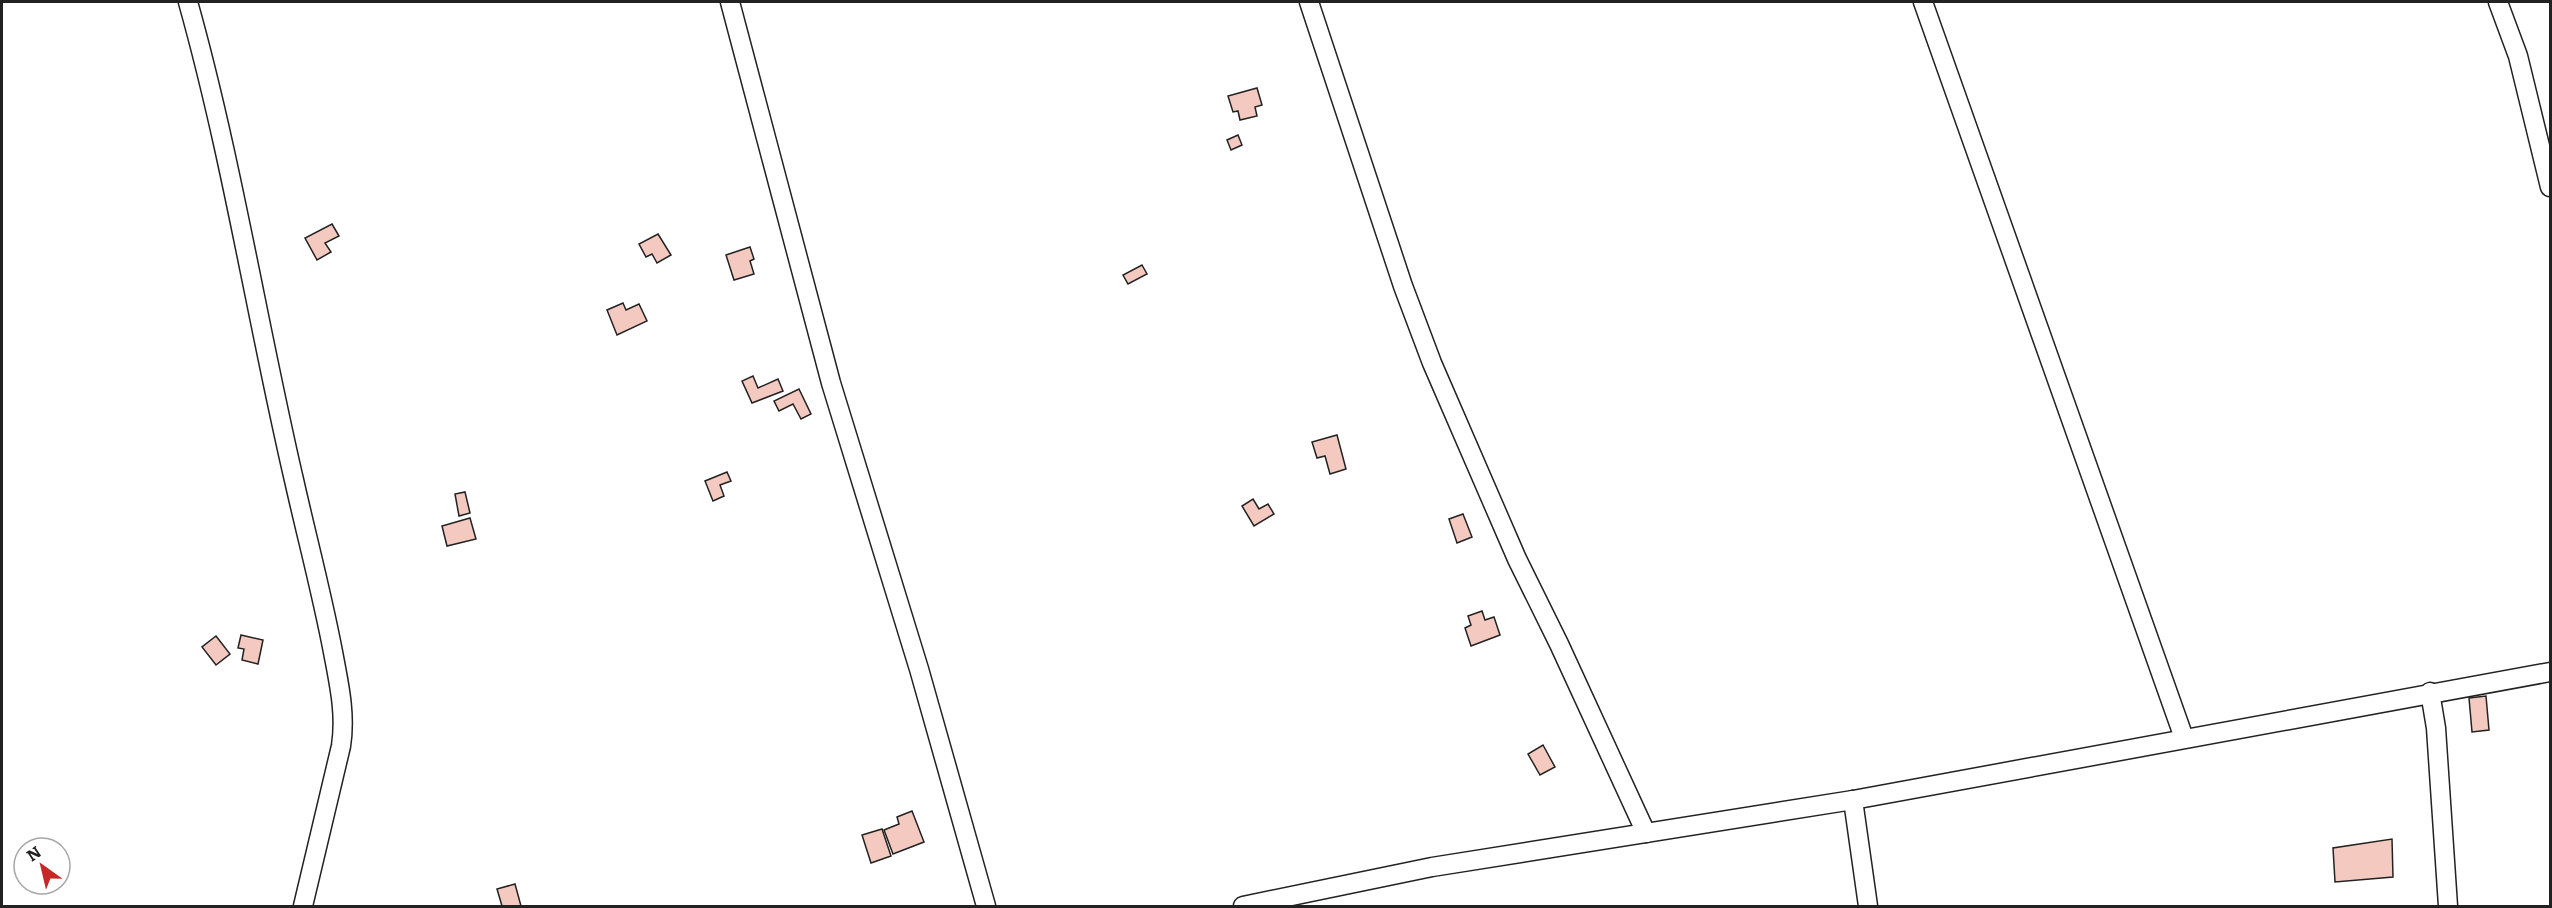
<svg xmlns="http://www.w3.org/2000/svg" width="2552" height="908" font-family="Literata,serif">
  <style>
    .building { fill: #f3c9c0; stroke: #222; stroke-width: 1.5 }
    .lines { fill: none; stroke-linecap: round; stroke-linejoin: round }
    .minor-casing { stroke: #222; stroke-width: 21 }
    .minor { stroke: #fff; stroke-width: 18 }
  </style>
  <rect width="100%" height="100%" fill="#fff"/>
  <!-- building -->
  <g class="building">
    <path d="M1257,88L1262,105L1255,107L1257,116L1240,120L1238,111L1233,112L1228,96Z"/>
    <path d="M1238,135L1242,145L1231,150L1227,140Z"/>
    <path d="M332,224L339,236L325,243L331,252L317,260L305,238Z"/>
    <path d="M658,234L671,255L657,263L652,254L646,257L639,244Z"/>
    <path d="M750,247L754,259L750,261L754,274L734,280L726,255Z"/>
    <path d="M1142,265L1147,274L1128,284L1123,275Z"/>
    <path d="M623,303L626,310L639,304L647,321L617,335L607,310Z"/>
    <path d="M753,376L758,388L778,379L783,391L752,403L742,381Z"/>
    <path d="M799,389L811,414L801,419L793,404L779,411L774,401Z"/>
    <path d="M1337,435L1346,469L1330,474L1325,456L1317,458L1312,442Z"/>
    <path d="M727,472L731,481L720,485L724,496L713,501L705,481Z"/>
    <path d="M465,492L470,513L459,516L455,494Z"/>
    <path d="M1253,499L1259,509L1268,504L1274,514L1254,526L1242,506Z"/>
    <path d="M1463,514L1472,537L1457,543L1449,519Z"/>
    <path d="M470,518L476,539L447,546L442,526Z"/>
    <path d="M1482,611L1485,620L1494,617L1500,635L1471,646L1465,628L1471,625L1468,616Z"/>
    <path d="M241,635L263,640L258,664L242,660L244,649L238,648Z"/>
    <path d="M216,636L230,654L216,665L202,647Z"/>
    <path d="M2486,696L2489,730L2472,732L2469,698Z"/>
    <path d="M1543,745L1555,767L1540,775L1528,754Z"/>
    <path d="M912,811L924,842L893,854L884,830L899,824L897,817Z"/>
    <path d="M882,829L891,856L871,863L862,835Z"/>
    <path d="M2392,839L2393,877L2335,882L2333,848Z"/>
    <path d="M515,884L521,906H502L497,889Z"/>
  </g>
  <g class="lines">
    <defs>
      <g id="minor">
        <path d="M188,2C232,159 257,321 294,480C307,538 322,594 333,652C339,684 346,714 341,746L303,906"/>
        <path d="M730,2L831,383L919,669L986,906"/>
        <path d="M1309,2L1403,286L1432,363L1517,559L1559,644L1646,833"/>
        <path d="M1923,2L2184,738"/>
        <path d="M2498,2L2518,56L2550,187"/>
        <path d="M2430,692L2436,728L2448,906"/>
        <path d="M1853,800L1868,906"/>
        <path d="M1243,906L1432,867L1853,800L2550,672"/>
      </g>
    </defs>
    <!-- minor casing -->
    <use href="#minor" class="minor-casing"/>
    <!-- minor -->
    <use href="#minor" class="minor"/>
  </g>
  <!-- border -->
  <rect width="2552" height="908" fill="none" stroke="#222222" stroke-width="6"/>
  <!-- north arrow -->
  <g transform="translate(42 866) rotate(326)"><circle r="28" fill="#ffffff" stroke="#a7a7a7" stroke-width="1.5"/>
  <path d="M0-4.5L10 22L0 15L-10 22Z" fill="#c62828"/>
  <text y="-9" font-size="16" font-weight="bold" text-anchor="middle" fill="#222222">N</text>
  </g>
</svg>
